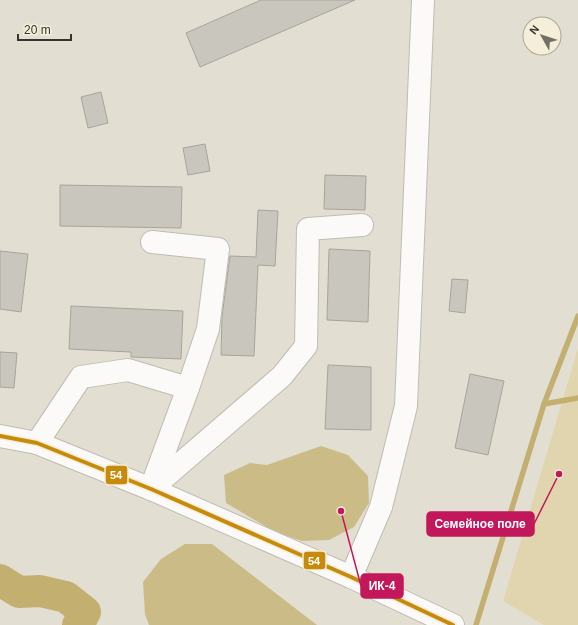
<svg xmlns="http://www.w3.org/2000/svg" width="578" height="625" font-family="Arial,sans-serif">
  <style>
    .green { fill: #e1d5af }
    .forest { fill: #cbbc87 }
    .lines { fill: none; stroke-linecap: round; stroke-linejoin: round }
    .stream { stroke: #c3b071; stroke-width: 5.5 }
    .river { stroke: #c3b071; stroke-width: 32 }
    .building { fill: #c9c6bd; stroke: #a7a49a }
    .minor-casing { stroke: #bfbcb2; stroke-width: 24 }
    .major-casing { stroke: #bfbcb2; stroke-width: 24 }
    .minor { stroke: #fbfaf8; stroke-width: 22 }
    .major { stroke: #fbfaf8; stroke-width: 22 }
    .bus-1-casing { stroke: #f5efd9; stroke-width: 7 }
    .bus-1 { stroke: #c78a0b; stroke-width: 4 }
    .leader { fill: none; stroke: #c2185b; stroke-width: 1.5 }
    .callout-dot { fill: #c2185b; stroke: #f5efd9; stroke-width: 1.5 }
    .callout { fill: #c2185b; stroke: #c2185b; stroke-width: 1.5 }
    .callout-label { font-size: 12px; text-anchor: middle; font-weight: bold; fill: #fff }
    .line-badge { stroke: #f5efd9; stroke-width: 1.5 }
    .badge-label { font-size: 11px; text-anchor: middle; font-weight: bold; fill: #fff }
  </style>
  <rect width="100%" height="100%" fill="#e2ded2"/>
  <!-- green -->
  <path class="green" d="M578,348V625H544L503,601Z"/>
  <!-- forest -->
  <g class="forest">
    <path d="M321,446L348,455L368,476L369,503L354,527L329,540L302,541L275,532L226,503L224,475L250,463L267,465Z"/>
    <path d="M185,544H212L317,625H149L145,614L143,582L161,559Z"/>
  </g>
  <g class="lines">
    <!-- stream -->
    <g class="stream">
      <path d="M544,404L578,398"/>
      <path d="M476,625L544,404L578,316"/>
    </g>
    <!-- river -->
    <path class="river" d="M0,580L19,592L40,591L66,597L85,612L78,625"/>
  </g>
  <!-- building -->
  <g class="building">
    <path d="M261,0H355L200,67L186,33Z"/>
    <path d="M101,92L108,123L88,128L81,97Z"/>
    <path d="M205,144L210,171L188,175L183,148Z"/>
    <path d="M325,175L366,176L365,210L324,209Z"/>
    <path d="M60,185L182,187L181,228L60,226Z"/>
    <path d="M258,210L278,211L275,266L258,265L254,356L221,355L222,316L230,256L256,257Z"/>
    <path d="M329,249L370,251L368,322L327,320Z"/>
    <path d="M0,251L28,254L21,312L0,309Z"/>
    <path d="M452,279L468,280L465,313L449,311Z"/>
    <path d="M71,306L183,311L181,359L131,357V352L69,349Z"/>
    <path d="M0,352L17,353L14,388L0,387Z"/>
    <path d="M328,365L371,367V430L325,429Z"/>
    <path d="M470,374L504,381L488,455L455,448Z"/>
  </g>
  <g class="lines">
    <defs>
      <g id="minor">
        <path d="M152,242L218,249L208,329L188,388"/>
        <path d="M37,443L81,377L128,370L188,388L151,488"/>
        <path d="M151,489L282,376L306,346L308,229L362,225"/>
        <path d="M351,577L381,507L406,406L423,0"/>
      </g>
      <path id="major" d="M0,436L37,443L151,489L351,577L453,625"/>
    </defs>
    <!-- minor casing -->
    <use href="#minor" class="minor-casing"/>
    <!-- major casing -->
    <use href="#major" class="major-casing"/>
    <!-- minor -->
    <use href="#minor" class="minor"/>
    <!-- major -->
    <use href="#major" class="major"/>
    <defs>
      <path id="bus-1" d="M0,436L37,443L151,489L351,577L453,625"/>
    </defs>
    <!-- bus-1 casing -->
    <use href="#bus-1" class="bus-1-casing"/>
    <!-- bus-1 -->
    <use href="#bus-1" class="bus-1"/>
  </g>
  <!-- callouts -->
  <path class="leader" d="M559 474L534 524M341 511L361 586"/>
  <g class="callout-dot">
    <circle cx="559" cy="474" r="4"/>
    <circle cx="341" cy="511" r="4"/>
  </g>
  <g class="callout">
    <rect x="427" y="512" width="107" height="24" rx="4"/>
    <rect x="361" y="574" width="42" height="24" rx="4"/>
  </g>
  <g class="callout-label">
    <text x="480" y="528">Семейное поле</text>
    <text x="382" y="590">ИК-4</text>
  </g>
  <g class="line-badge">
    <rect x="105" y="465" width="23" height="20" rx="4" fill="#c78a0b"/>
    <rect x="303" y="551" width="23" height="19" rx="4" fill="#c78a0b"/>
  </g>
  <g class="badge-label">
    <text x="116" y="479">54</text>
    <text x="314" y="565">54</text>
  </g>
  <!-- north arrow -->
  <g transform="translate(542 36) rotate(309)"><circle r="19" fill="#f5efd9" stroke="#a9a494"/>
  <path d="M0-3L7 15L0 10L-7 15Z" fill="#727066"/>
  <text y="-6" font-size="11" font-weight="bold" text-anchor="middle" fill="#36342c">N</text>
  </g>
  <!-- scale -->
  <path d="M18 34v6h53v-6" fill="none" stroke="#36342c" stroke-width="2"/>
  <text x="24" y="34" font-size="12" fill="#36342c" stroke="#f5efd9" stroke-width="3" paint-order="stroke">20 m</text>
</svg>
